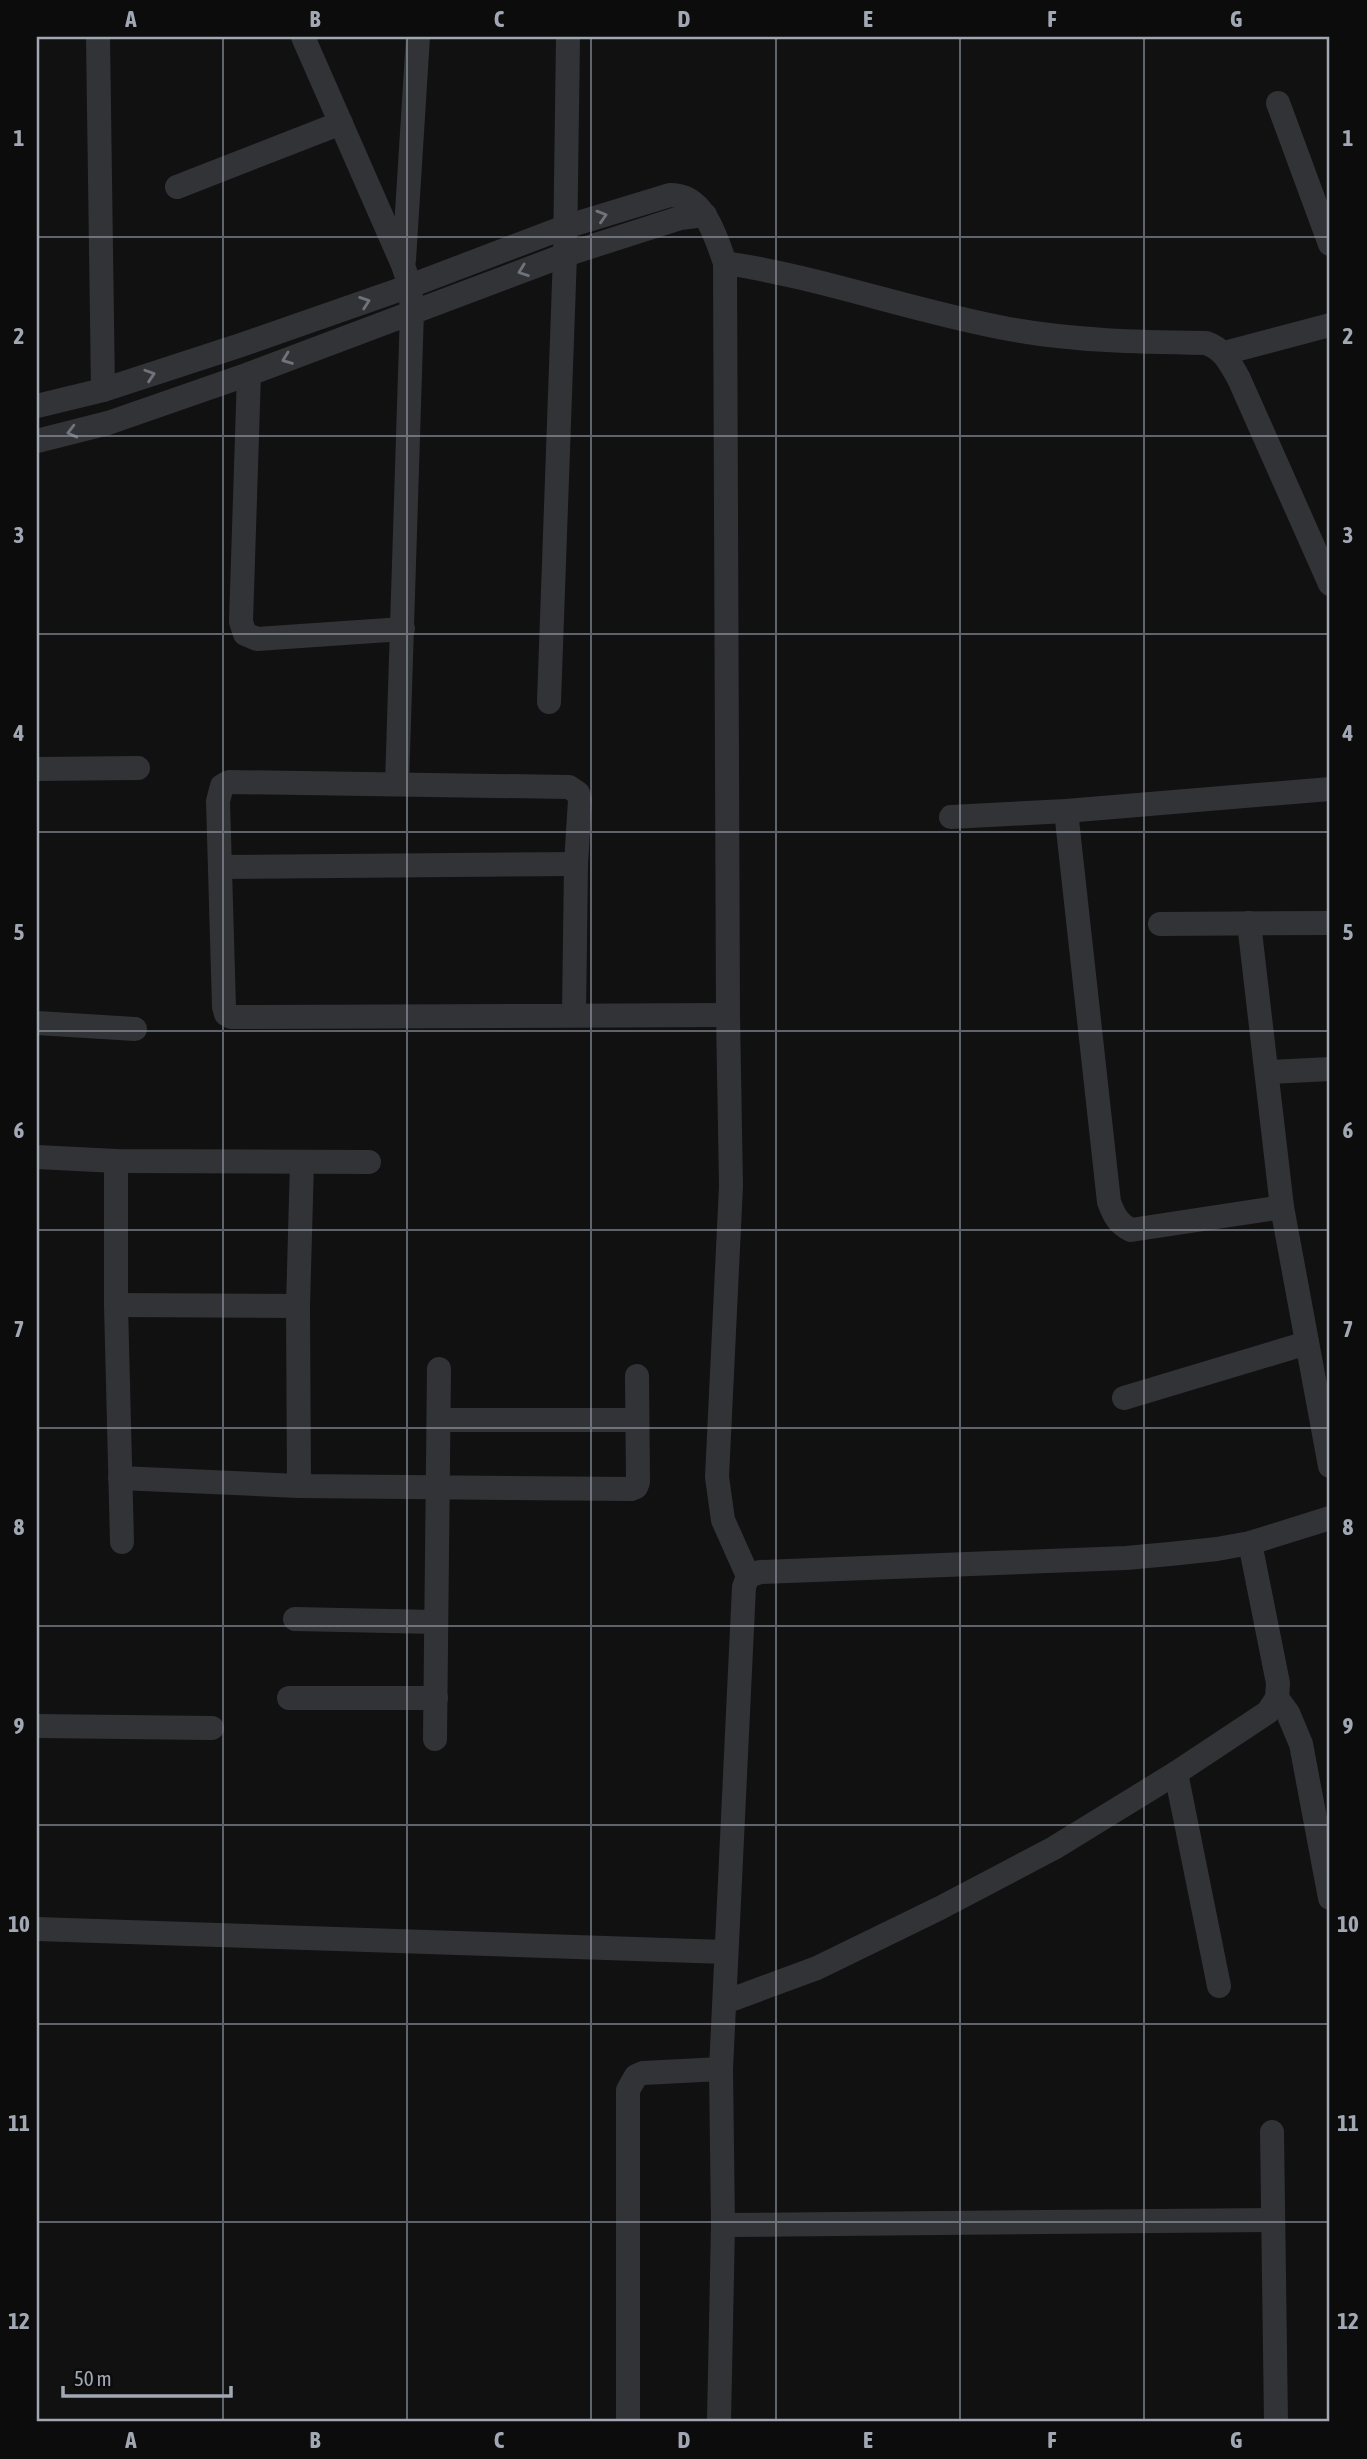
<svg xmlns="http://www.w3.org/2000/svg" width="1367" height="2459" font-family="'Asap Condensed',sans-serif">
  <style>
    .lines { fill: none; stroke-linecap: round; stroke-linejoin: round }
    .street { stroke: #323337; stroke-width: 24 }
    .oneway { stroke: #6f737c }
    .grid { fill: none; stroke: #a1a8b4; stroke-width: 2; stroke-opacity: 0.55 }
    .neatline { fill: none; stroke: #a1a8b4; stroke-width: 2.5 }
    .grid-label { font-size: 23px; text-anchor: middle; font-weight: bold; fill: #a1a8b4 }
  </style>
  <rect width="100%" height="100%" fill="#111112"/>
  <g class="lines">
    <!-- street -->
    <g class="street">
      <path d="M98,37L103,390"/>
      <path d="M303,37L403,265L410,286L412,311L397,784"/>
      <path d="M1278,103L1330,244"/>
      <path d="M177,187L341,123"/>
      <path d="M404,260L418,37"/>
      <path d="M725,263C821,277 914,312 1009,329C1074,341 1140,342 1206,343C1224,349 1230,363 1239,379L1330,584"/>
      <path d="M1224,353L1330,325"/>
      <path d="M249,374L241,622L245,634L257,639L403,629"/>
      <path d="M37,406L103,390L241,345L410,286L565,227L670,195C704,194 716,237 725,263L728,1015L731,1186L717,1477L723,1520L748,1576"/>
      <path d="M37,441L108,423L249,374L565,255L680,218L705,215"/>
      <path d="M549,702L565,255L568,37"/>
      <path d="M37,769L138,768"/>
      <path d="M1066,811L1109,1202C1114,1215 1118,1224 1131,1230L1282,1207"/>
      <path d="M951,817L1066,811L1330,789"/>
      <path d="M220,867L576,864"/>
      <path d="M1249,923L1282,1207L1330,1466"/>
      <path d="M1160,924L1330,923"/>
      <path d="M574,1014L576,864L580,800L578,793L569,787L229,782L222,786L218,801L224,1007L226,1014L231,1017L728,1015"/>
      <path d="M37,1023L135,1029"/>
      <path d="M1268,1072L1330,1069"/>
      <path d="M37,1157L116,1161L369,1162"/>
      <path d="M116,1161V1305L122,1542"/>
      <path d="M116,1305L298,1306"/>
      <path d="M1124,1398L1307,1343"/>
      <path d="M439,1420H637"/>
      <path d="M120,1478L299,1486L631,1489L636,1487L638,1482L637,1376"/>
      <path d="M299,1486L298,1306L302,1162"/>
      <path d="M295,1619L436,1622"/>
      <path d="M289,1698H436"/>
      <path d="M1277,1698L1288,1713L1301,1744L1330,1898"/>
      <path d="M37,1726L212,1728"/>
      <path d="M435,1739L439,1369"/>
      <path d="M1176,1773L1219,1986"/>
      <path d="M37,1929L726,1952"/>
      <path d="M725,2002L817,1968L940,1908L1054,1848L1176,1773L1268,1712L1277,1698L1278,1683L1250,1543"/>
      <path d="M1272,2132L1276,2422"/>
      <path d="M723,2225L1273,2220"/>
      <path d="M628,2422V2090L636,2076L643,2073L721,2069"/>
      <path d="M719,2422L723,2225L721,2069L744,1587L748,1576L760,1572L1126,1558L1170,1554L1217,1549L1250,1543L1330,1518"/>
    </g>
  </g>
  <!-- one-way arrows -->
  <defs><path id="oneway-chevron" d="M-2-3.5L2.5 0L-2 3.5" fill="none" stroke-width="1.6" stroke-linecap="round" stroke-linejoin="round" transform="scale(1.75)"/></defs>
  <g class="oneway">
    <use href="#oneway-chevron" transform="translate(602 216) rotate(-17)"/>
    <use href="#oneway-chevron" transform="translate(523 271) rotate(160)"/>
    <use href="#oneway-chevron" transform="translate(365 302) rotate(-19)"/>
    <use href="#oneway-chevron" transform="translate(287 359) rotate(159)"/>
    <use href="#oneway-chevron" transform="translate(150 375) rotate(-18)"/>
    <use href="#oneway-chevron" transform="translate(72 432) rotate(166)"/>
  </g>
  <!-- grid -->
  <path class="grid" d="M223,37V2422M407,37V2422M591,37V2422M776,37V2422M960,37V2422M1144,37V2422M37,237H1330M37,436H1330M37,634H1330M37,832H1330M37,1031H1330M37,1230H1330M37,1428H1330M37,1626H1330M37,1825H1330M37,2024H1330M37,2222H1330"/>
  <!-- border -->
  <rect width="1367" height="2459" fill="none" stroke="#0c0c0d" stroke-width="77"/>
  <!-- scale -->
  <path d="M63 2386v10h168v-10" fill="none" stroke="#a1a8b4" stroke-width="3.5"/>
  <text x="74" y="2386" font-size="21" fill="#a1a8b4" stroke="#0c0c0d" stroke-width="5" paint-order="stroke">50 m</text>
  <rect x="38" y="38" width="1290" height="2382" class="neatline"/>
  <g class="grid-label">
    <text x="131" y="27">A</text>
    <text x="315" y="27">B</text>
    <text x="499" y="27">C</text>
    <text x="684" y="27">D</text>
    <text x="868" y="27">E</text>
    <text x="1052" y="27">F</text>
    <text x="1236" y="27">G</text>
    <text x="19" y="146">1</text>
    <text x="1348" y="146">1</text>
    <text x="19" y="344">2</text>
    <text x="1348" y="344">2</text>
    <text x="19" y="543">3</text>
    <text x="1348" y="543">3</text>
    <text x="19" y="741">4</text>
    <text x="1348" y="741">4</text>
    <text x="19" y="940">5</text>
    <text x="1348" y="940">5</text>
    <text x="19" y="1138">6</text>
    <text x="1348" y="1138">6</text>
    <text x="19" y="1337">7</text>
    <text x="1348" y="1337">7</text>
    <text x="19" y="1535">8</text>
    <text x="1348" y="1535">8</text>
    <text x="19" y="1734">9</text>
    <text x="1348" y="1734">9</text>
    <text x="19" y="1932">10</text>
    <text x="1348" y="1932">10</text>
    <text x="19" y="2131">11</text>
    <text x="1348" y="2131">11</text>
    <text x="19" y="2329">12</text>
    <text x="1348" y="2329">12</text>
    <text x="131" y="2448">A</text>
    <text x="315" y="2448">B</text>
    <text x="499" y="2448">C</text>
    <text x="684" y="2448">D</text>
    <text x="868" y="2448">E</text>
    <text x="1052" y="2448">F</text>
    <text x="1236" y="2448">G</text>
  </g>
</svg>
